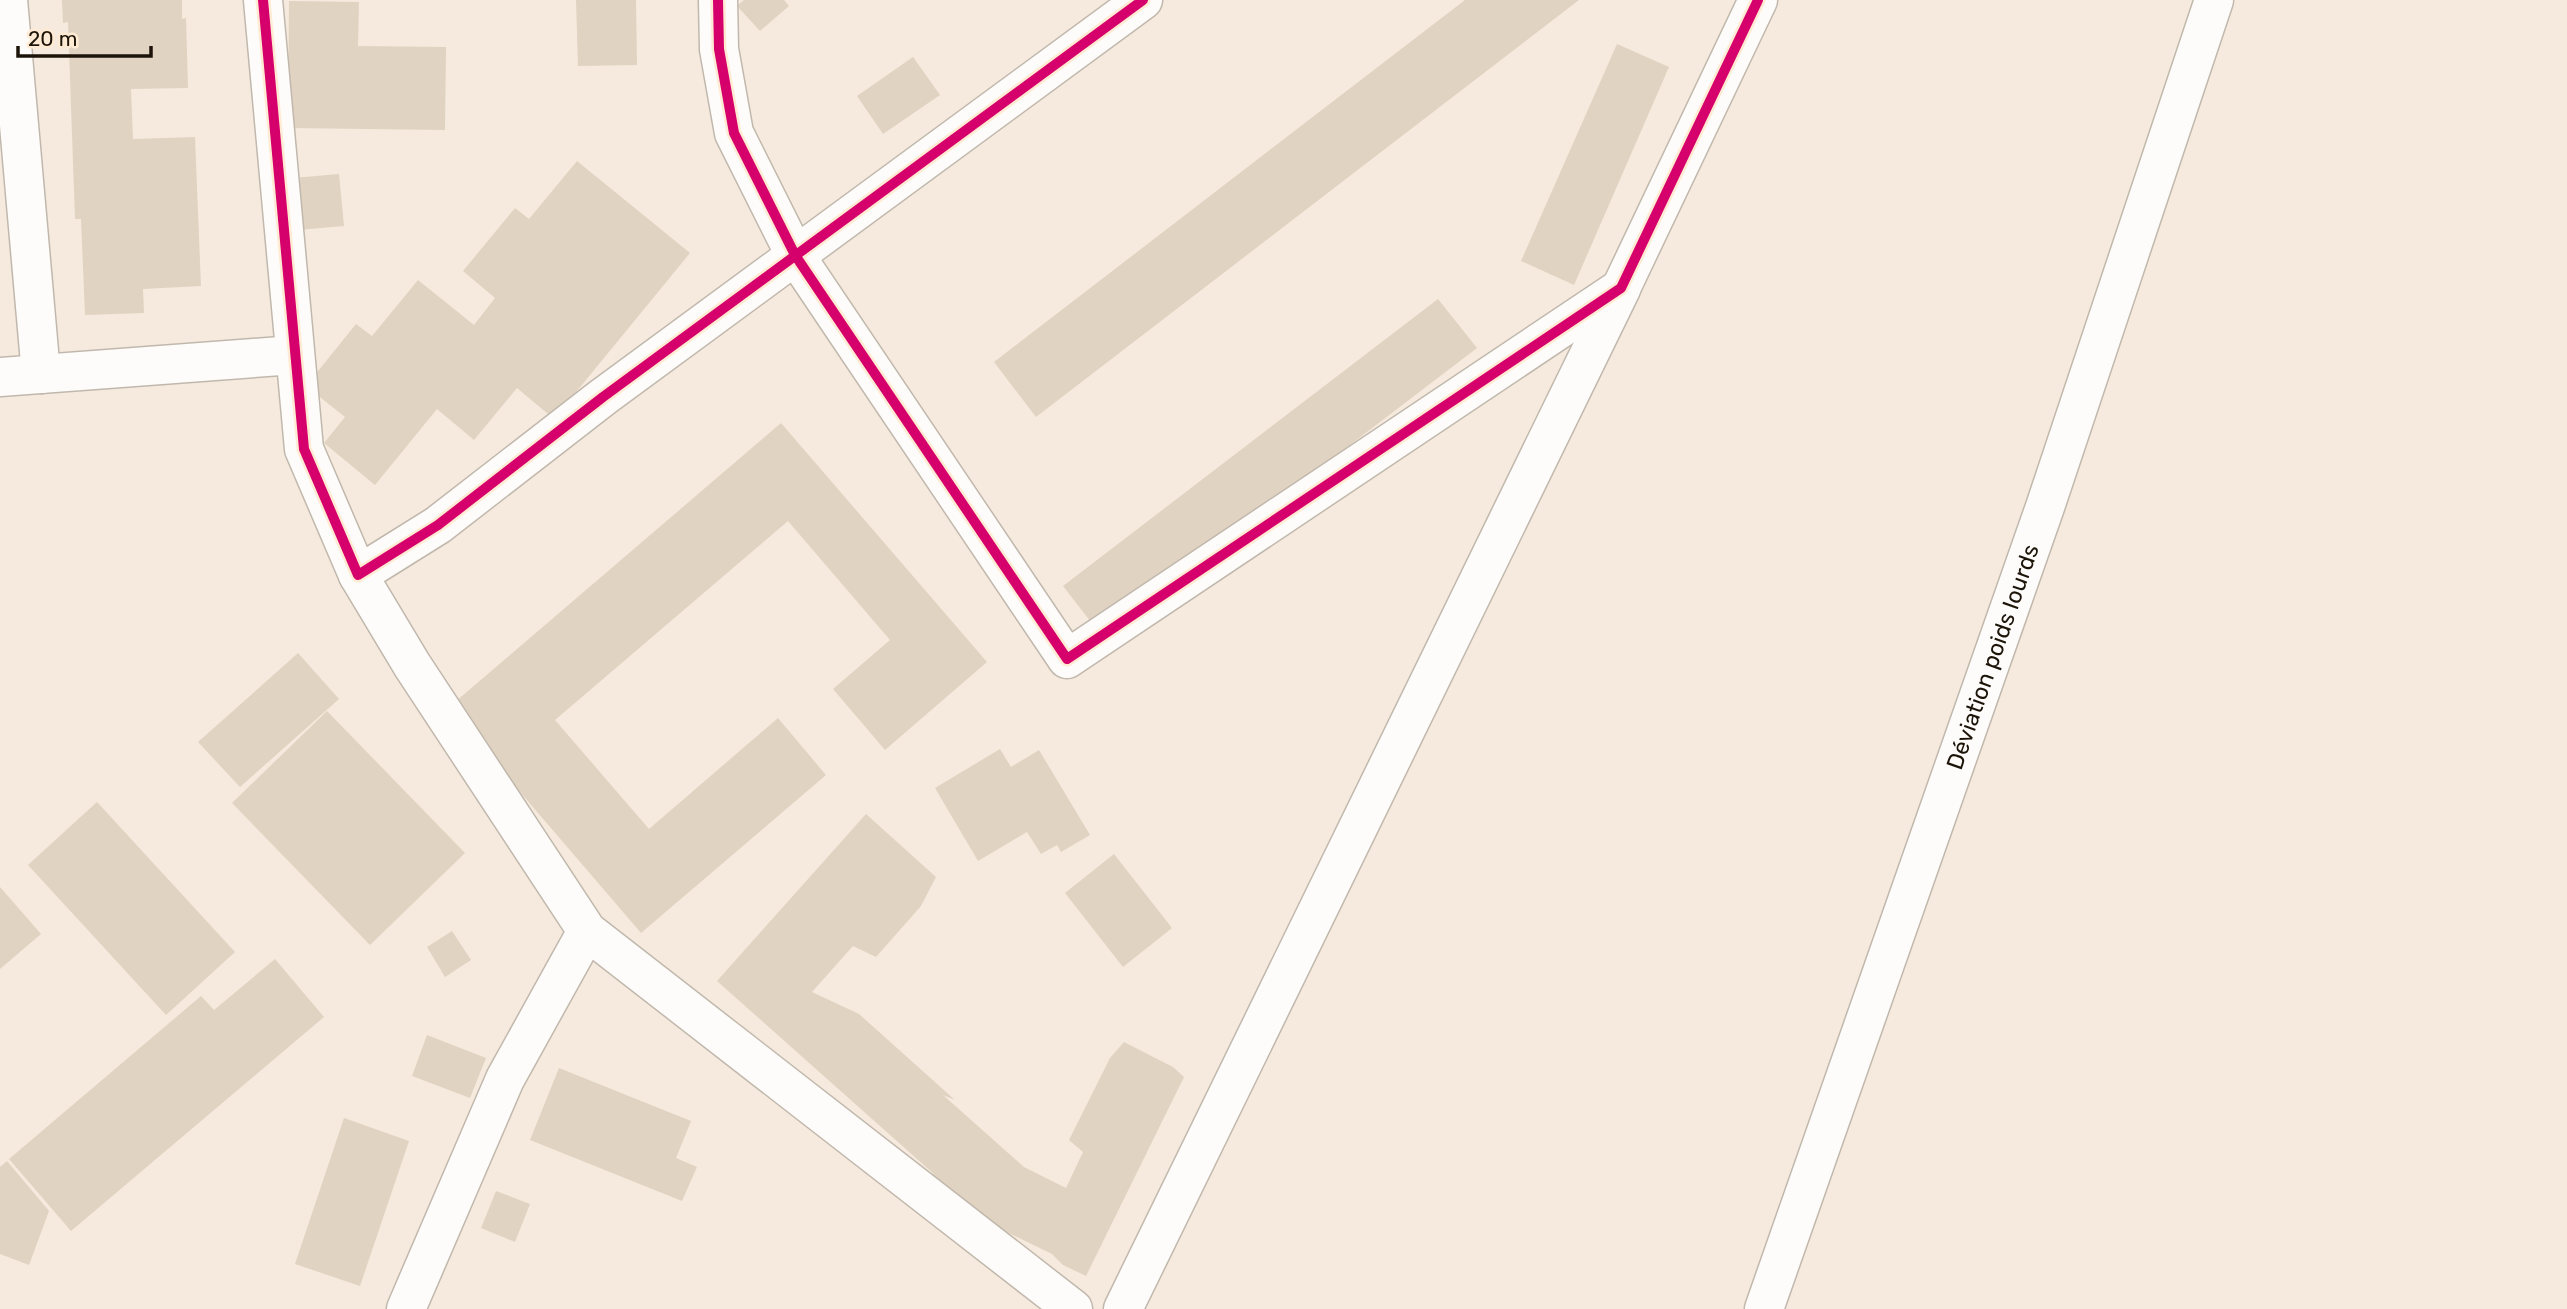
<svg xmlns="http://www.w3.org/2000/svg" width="2567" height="1309" font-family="Rubik,sans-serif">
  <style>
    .building { fill: #e1d3c2 }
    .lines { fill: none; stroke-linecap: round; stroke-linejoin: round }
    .minor-casing { stroke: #c1b8ad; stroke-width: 41 }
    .major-casing { stroke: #c1b8ad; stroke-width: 41 }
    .minor { stroke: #fefcfa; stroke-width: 38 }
    .major { stroke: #fefcfa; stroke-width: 38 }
    .cycleway-casing { stroke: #ffebd3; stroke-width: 15 }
    .cycleway { stroke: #d6006c; stroke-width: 10 }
    .labels { text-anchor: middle; stroke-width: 5; stroke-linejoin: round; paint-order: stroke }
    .street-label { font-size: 23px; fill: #1c1409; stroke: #ffebd3 }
  </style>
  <rect width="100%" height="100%" fill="#f5eadd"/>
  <!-- building -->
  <g class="building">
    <path d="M62,0H182V19L186,18L188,88L131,89L133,139L195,137L201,286L143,289L144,313L85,315L81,219H75L68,22L63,23Z"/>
    <path d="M576,0H636L637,65L578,66Z"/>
    <path d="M744,0H784L789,6L760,31L737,6Z"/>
    <path d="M1465,0H1579L1036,417L994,362Z"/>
    <path d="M289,1L359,2L358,46L446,47L445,130L288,128Z"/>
    <path d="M1617,44L1669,67L1574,285L1521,261Z"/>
    <path d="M913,57L940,95L883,134L857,96Z"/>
    <path d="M577,161L690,253L554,419L517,388L474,440L437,409L375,485L324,443L345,417L306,386L356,324L372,336L418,280L474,325L495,298L463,271L515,208L529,219Z"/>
    <path d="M339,174L344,226L298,230L293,178Z"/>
    <path d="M1438,299L1477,348L1101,635L1063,586Z"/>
    <path d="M781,423L987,662L885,750L833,689L890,640L788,521L555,720L649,829L778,718L826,775L641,933L448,708Z"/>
    <path d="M298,653L339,699L240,787L198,742Z"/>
    <path d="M327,711L465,853L370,945L232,803Z"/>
    <path d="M1000,749L1011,767L1039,750L1090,835L1061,852L1057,845L1041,854L1027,832L978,861L935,788Z"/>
    <path d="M97,802L235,952L166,1015L28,865Z"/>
    <path d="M866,814L936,877L921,906L876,957L853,946L812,992L859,1014L955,1100L943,1095L1024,1167L1066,1188L1083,1152L1069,1140L1110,1058L1124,1042L1173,1067L1184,1077L1086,1276L1063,1265L1052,1254L978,1218L925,1170L935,1175L717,981Z"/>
    <path d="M1114,854L1172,928L1123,967L1065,893Z"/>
    <path d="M0,887L41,934L0,969Z"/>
    <path d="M452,931L471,960L445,977L427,947Z"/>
    <path d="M275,959L324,1017L71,1231L9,1159L201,996L214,1010Z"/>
    <path d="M427,1035L486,1058L470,1098L412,1076Z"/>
    <path d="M559,1068L691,1121L676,1158L697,1167L682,1201L530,1140Z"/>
    <path d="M344,1118L409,1141L360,1286L295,1264Z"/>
    <path d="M7,1161L49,1211L29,1265L0,1254V1167Z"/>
    <path d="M496,1191L530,1204L515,1242L481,1228Z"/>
  </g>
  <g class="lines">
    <defs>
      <g id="minor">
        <path d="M8,0L41,374"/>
        <path d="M263,0L304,449L358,575L438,525L603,397L1143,0"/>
        <path d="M718,0L719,49L734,133L795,255L1067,659L1621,288L1758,0"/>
        <path d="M0,377L294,355"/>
        <path d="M358,575L412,665L587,931L1073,1309"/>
        <path d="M406,1309L505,1079L587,931"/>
        <path d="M1123,1309L1621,289"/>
      </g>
      <g id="major">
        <path id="s1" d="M1764,1309L2045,507L2214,0"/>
      </g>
    </defs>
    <!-- minor casing -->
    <use href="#minor" class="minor-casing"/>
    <!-- major casing -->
    <use href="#major" class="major-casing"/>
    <!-- minor -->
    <use href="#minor" class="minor"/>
    <!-- major -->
    <use href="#major" class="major"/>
    <defs>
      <g id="cycleway">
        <path d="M263,0L304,449L358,575L438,525L603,397L1143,0"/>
        <path d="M718,0L719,49L734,133L795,255L1067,659L1621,288L1758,0"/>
      </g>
    </defs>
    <!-- cycleway casing -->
    <use href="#cycleway" class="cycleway-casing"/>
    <!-- cycleway -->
    <use href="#cycleway" class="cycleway"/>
  </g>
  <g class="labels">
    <!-- street labels -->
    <g class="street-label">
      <text dy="8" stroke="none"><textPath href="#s1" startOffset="691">Déviation poids lourds</textPath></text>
    </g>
  </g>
  <!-- scale -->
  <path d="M18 46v10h133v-10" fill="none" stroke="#1c1409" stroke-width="3.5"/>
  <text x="28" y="46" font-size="21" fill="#1c1409" stroke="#ffebd3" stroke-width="5" paint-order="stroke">20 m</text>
</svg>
